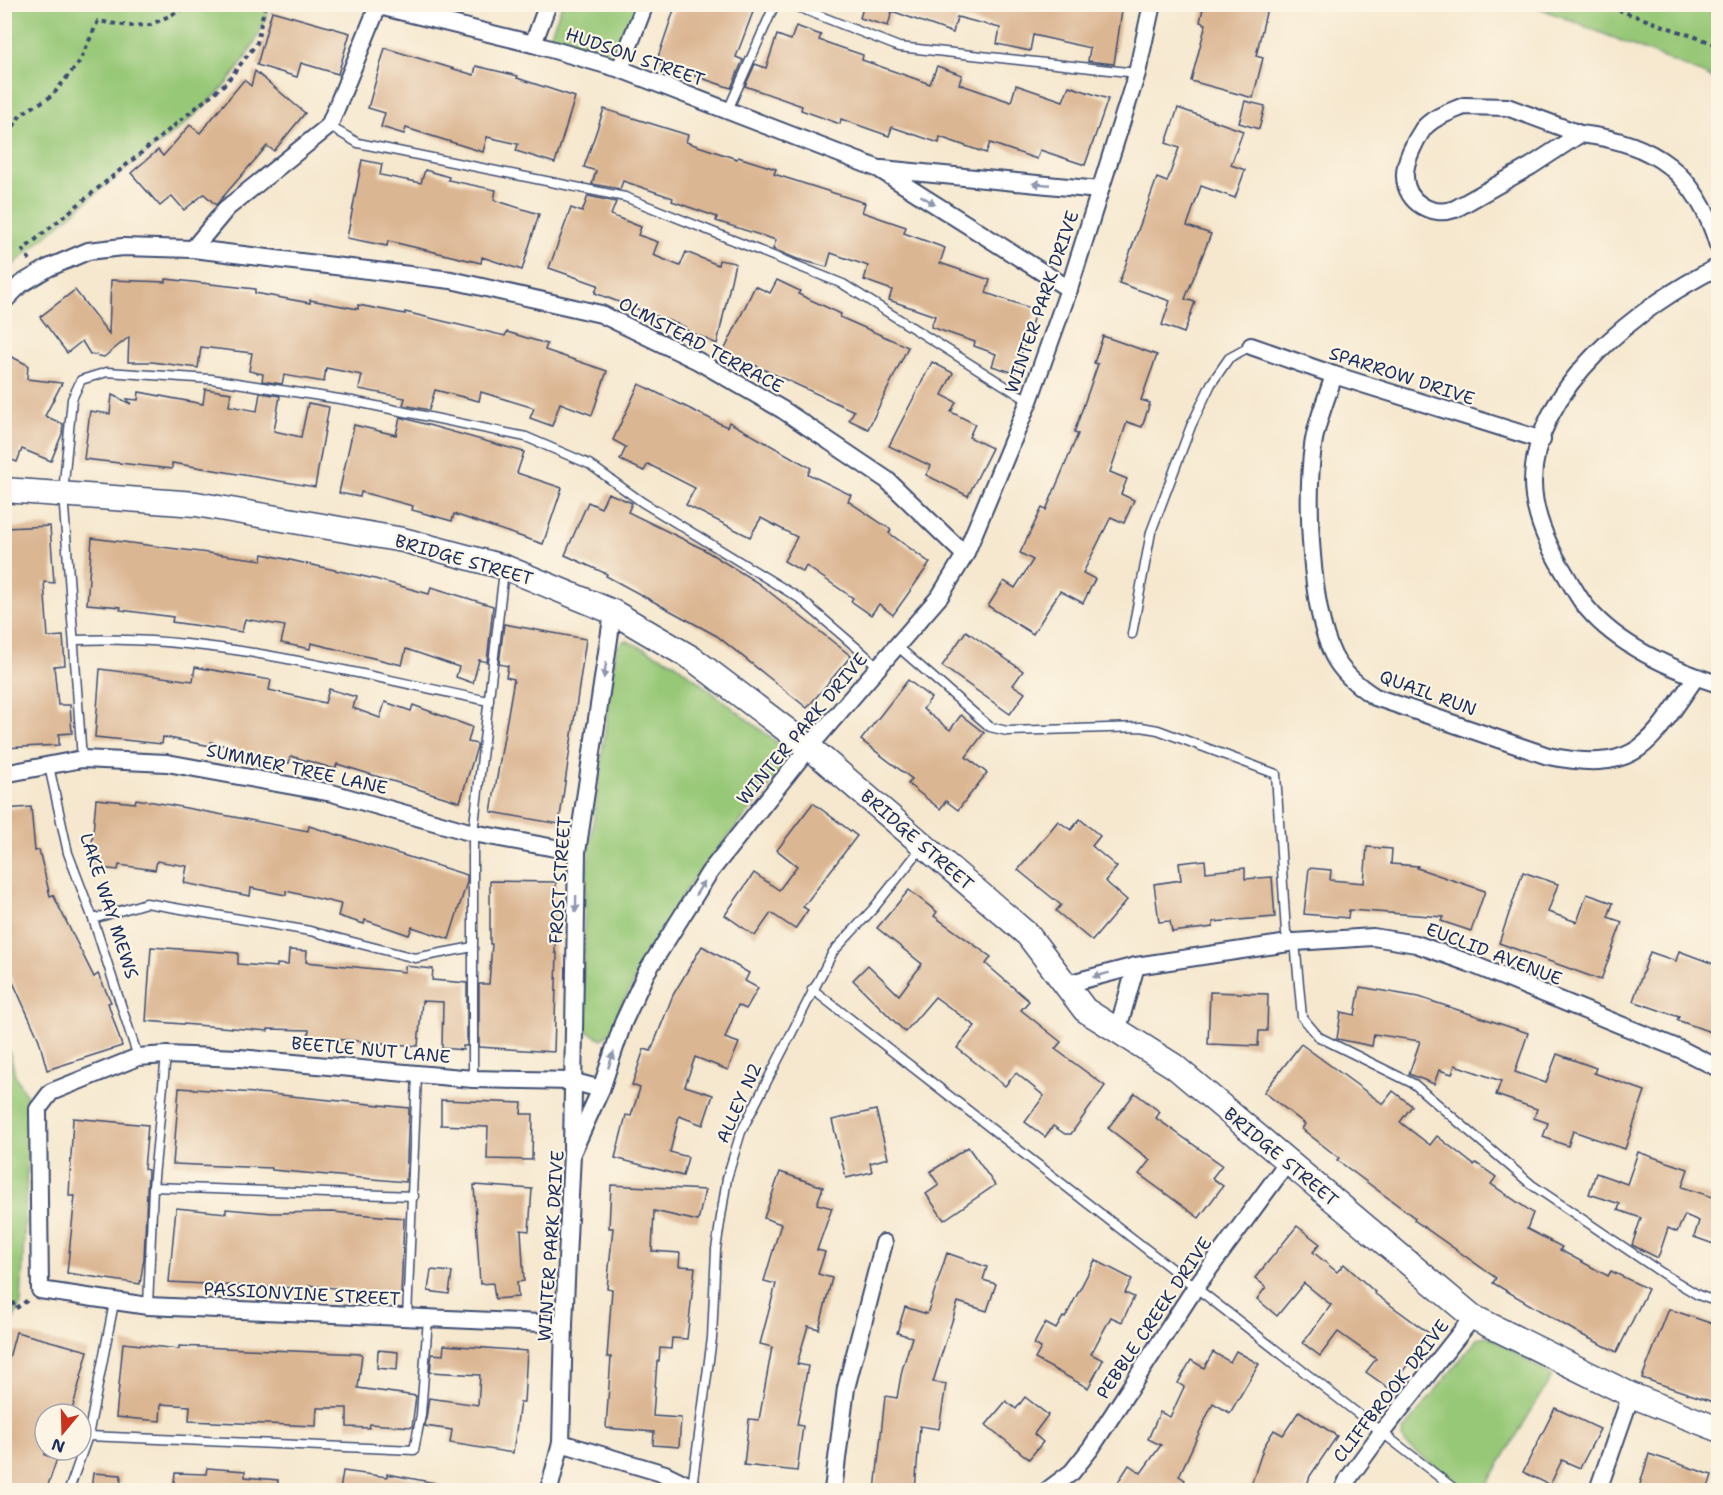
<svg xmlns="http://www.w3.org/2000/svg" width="1723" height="1495" font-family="'Shantell Sans',sans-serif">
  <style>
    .green { fill: #97c877; stroke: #597c6a; stroke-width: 1.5 }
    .building { fill: #dbb693 }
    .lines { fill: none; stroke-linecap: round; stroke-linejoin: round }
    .lane-casing { stroke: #3c4b6f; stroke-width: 11 }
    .street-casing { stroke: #3c4b6f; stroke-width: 20 }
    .secondary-casing { stroke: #3c4b6f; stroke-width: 27 }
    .path { stroke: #3c4b6f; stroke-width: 4; stroke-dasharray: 4.5 4.5; stroke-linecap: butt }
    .lane { stroke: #fff; stroke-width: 8 }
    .street { stroke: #fff; stroke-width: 16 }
    .secondary { stroke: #fff; stroke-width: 24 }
    .oneway { fill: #8d97ae }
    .labels { text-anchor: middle; stroke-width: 4.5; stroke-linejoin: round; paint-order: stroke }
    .street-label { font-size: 18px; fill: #1b2f5e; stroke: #fcf5e5 }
  </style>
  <rect width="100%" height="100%" fill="#fcf5e5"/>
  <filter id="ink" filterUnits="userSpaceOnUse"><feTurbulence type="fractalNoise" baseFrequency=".0167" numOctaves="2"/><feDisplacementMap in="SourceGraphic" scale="12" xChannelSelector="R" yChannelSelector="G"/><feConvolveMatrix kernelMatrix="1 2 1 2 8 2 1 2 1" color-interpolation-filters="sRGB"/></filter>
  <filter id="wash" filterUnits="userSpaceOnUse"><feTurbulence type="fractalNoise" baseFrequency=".008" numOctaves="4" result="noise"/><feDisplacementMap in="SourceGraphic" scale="24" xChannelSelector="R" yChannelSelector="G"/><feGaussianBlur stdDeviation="1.35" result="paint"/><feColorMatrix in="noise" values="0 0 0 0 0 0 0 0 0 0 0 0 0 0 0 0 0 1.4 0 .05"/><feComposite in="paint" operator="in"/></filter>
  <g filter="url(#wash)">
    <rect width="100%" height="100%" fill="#f6e8cf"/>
    <!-- green -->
    <g class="green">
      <path d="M5,4L271,5C241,93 178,128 109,183C73,212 39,242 5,272Z"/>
      <path d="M1696,4L1718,13V80L1532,5Z"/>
      <path d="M562,5H640L618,59L613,61L562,46L549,38Z"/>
      <path d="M625,640L673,662L792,754L782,771L691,882L655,941L617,1015L612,1032L602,1039L582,1029L585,884L616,648Z"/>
      <path d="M4,1028L15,1075L30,1103L21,1304L5,1335Z"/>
      <path d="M1488,1335L1552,1376L1484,1490H1464L1406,1444L1402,1437L1403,1431L1477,1339Z"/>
    </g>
    <g id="blocks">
      <!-- building -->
      <g class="building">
        <path d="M676,4H756L736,57L743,60L731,88L656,63Z"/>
        <path d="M864,4H1123L1114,64L1088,61L1090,48L1033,35L1030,51L997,44L1000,28L957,17L953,33L892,11L888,26L860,18Z"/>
        <path d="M1204,4H1268L1256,56L1263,58L1253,98L1191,81L1206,24L1200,22Z"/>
        <path d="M272,11L350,33L338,74L301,63L297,77L257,65Z"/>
        <path d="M796,26L821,35L819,40L863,55L862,60L930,84L937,66L962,75L959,84L1011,102L1016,85L1063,101L1069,86L1108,99L1085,165L1040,150L1037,159L990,143L986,153L940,137L939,143L892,127L889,136L841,119L840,124L801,110L802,106L745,86L755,64L766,68L777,35L791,40Z"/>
        <path d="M385,48L474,75L476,66L518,76L517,78L575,97L555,163L516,151L518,144L487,137L483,152L406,128L404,134L381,127L385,113L368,108Z"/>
        <path d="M255,71L305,113L274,151L267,146L216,205L204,194L184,210L172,196L160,206L131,173L158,150L163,156L190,125L200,133L244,80L251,86Z"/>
        <path d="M1245,101L1265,106L1259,129L1239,123Z"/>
        <path d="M1178,108L1243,131L1231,165L1245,170L1235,198L1201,186L1187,226L1211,234L1185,299L1195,302L1184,333L1162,325L1170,301L1119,283L1157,178L1167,182L1179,148L1166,143Z"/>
        <path d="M604,109L688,135L686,142L737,159L738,157L776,169L774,174L865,203L862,212L906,227L904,233L945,248L940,263L990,280L986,293L1036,310L1015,373L992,366L996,354L974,346L975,342L931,327L935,316L889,300L892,290L864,280L868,266L831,253L827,267L797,259L773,249L776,240L716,221L717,217L672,201L673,198L623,181L620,189L592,184L596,171L584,167Z"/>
        <path d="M362,160L382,164L380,175L421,183L425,170L449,177L448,180L496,190L494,200L539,214L522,270L482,257L481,263L388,241L387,246L347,238Z"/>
        <path d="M588,196L616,202L611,215L641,227L638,235L658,242L653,255L680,266L686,252L718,265L719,260L735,263L717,344L684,329L685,327L595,293L598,285L549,268L571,208L582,212Z"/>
        <path d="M166,279L255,289V293L310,303V300L358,309V305L405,314V312L505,336L507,332L547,344L545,350L607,371L592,415L560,403L552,426L530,418L534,408L481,392L479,401L435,390L429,410L403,405L405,398L359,389L362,375L326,368L324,382L284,375L282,384L262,381L263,374L249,371L252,353L201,347L198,368L152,362H128L129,337L104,357L90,354L82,341L67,353L40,317L75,290L109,334L111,280L166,282Z"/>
        <path d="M777,280L800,291L798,294L841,314L840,317L908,347L868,429L849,420L854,411L724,351L755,286L770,293Z"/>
        <path d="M1103,336L1157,355L1141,400L1150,403L1142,427L1127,422L1110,472L1127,479L1121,494L1134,500L1124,523L1111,517L1083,573L1095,579L1083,603L1060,591L1033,634L988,606L1004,581L1015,588L1033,560L1020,553L1042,508L1046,510L1078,434L1074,433L1098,364L1094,363Z"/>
        <path d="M4,353L28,365L27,379L62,383L45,416L63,424L62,434L51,461L22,449L17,462L4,457Z"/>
        <path d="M932,362L953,373L942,395L956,402L951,412L975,424L969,437L992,448L968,496L926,475L931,466L889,446Z"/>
        <path d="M639,384L727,427L729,422L811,468L808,474L851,495L848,501L891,530L889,533L930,563L893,615L879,604L871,615L851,601L853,598L806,566L803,572L784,561L797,537L761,518L750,537L686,505L695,488L648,464L644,471L620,460L626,447L613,440Z"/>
        <path d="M205,389L231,393L229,406L257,411L260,393L280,396L274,431L301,437L308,403L329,407L315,487L172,463V469L84,459L90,411L110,414L112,395L131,404L127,399L138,400L139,392L203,404Z"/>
        <path d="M400,417L524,452L517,473L562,488L543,544L454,514L452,521L412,510L413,506L361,492L360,497L339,493L354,425L396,435Z"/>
        <path d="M608,493L632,503L628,512L703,549L758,583L851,656L807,708L717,636L606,576L607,574L565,555L588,502L601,508Z"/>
        <path d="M50,526L54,583L44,582L48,637L63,636L65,665L54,666L58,705H70L72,733L59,734V745L4,748V528Z"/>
        <path d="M92,538L262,560L263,554L375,579L429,594L431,587L493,606L487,662L479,660L473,683L456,677L459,667L406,649L402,665L311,643L310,649L281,643L285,626L245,619L242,632L172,622L173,617L120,610L121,607L87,604Z"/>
        <path d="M504,624L586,639L559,824L491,812L514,679L506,677L508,666L499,664Z"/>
        <path d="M966,631L1023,671L1013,685L1025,693L1010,714L942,666Z"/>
        <path d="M195,667L271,680L269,690L325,703L329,689L356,697L353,708L380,718L385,702L411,711L413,705L472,727L468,742L477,744V747L460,802L337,764L335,769L291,756L289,763L211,742V746L163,737L162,744L95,737L100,669L193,681Z"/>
        <path d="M908,680L931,698L923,709L950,730L961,715L984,733L966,757L987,773L958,810L946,801L940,809L908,784L912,779L861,740Z"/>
        <path d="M96,799L135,803L136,799L165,804L308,831L309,826L467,875V882L449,939L412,927L409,935L365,920L364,924L338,916L341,904L286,891V895L251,888L250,896L184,883L187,866L157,861L155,870L119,865L118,870L90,867Z"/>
        <path d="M813,803L857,836L803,907L808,910L795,929L771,913L755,936L725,915L754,873L779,890L797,866L777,850Z"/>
        <path d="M31,807L35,851L39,850L50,896L53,895L94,977L98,974L111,1002L108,1003L122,1046L47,1070L39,1040L4,962V809Z"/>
        <path d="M1080,819L1100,836L1092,846L1117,867L1105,881L1127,900L1092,941L1056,911L1061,905L1018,870L1058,821L1071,830Z"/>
        <path d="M1367,847L1392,849L1391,864L1418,866L1417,868L1485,891L1471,931L1441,921L1443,917L1349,910L1348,918L1304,914L1309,868L1331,870L1330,880L1364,883Z"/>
        <path d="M1205,860L1206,872L1245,868V879L1272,877L1275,917L1213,922V927L1172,932L1170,921L1159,922L1154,884L1181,880L1179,863Z"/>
        <path d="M1523,872L1558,884L1548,912L1577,922L1587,894L1613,903L1608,917L1622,922L1601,980L1499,943Z"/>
        <path d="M490,881L556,882L555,953H557L554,1052L479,1047V984H489L492,944H490Z"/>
        <path d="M909,890L937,912L934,916L991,957L986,964L1029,1001L1021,1010L1061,1042L1055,1049L1105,1086L1071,1134H1065L1053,1126L1045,1137L1025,1122L1044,1096L1016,1073L1005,1086L957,1048L975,1026L935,997L905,1032L853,980L868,965L899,995L922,964L877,928Z"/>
        <path d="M702,946L749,973L745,981L758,988L746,1009L738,1005L725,1038L739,1043L728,1070L695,1057L685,1086L713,1095L703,1125L679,1116L670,1152L688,1157L683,1176L615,1158L626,1115L631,1116L640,1088L632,1085L644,1049L651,1051L673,995Z"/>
        <path d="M151,947L238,953V964L277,967V964L288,965L289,950L307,951L306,962L405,972V966L433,969L432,980L467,983V1046H463V1050L442,1048L443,1002L422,1001L418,1046L308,1037L309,1030L268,1029V1031L146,1021Z"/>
        <path d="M1679,951L1719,966V1035L1677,1020L1679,1017L1633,1001L1650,952L1676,961Z"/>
        <path d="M1360,987L1419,997L1528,1033L1515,1072L1546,1083L1557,1054L1596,1068L1594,1073L1645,1091L1625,1149L1573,1131L1568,1146L1543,1137L1548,1123L1534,1118L1537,1109L1496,1095L1501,1081L1455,1065L1452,1074L1439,1070L1434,1084L1409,1074L1420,1041L1374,1034L1372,1046L1337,1039L1341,1012L1355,1015Z"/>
        <path d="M1210,992L1268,994L1267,1031H1259L1258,1046L1208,1044Z"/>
        <path d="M1301,1044L1383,1104L1393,1091L1412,1106L1400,1122L1430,1145L1437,1136L1474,1165L1476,1163L1496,1177L1491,1184L1533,1213L1527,1229L1562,1247L1560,1250L1608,1276L1611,1271L1648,1289L1617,1352L1580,1334L1493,1283L1496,1278L1414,1220L1415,1218L1337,1160L1339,1158L1302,1129L1305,1124L1264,1092Z"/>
        <path d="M179,1088L271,1094L409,1108L406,1182L272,1170V1168L173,1164Z"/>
        <path d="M1135,1093L1160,1112L1156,1118L1222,1165L1212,1178L1223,1186L1199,1218L1139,1174L1150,1160L1108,1128Z"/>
        <path d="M441,1100L522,1103L521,1114H533L532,1160L487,1159L488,1127L441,1125Z"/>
        <path d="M876,1110L888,1158L870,1163L872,1172L846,1178L832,1120Z"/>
        <path d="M73,1118L148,1125L144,1169L148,1170L144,1258L140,1284L67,1273L75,1196H69Z"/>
        <path d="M968,1147L995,1185L944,1220L926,1194L939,1185L930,1172Z"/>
        <path d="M1638,1152L1688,1169L1682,1187L1719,1199V1246L1694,1237L1699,1221L1685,1215L1677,1232L1668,1228L1658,1258L1632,1245L1641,1218L1618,1210L1620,1204L1589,1194L1596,1173L1627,1184Z"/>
        <path d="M780,1172L823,1187L817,1204L832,1208L817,1250L825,1252L818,1274L832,1278L819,1329L808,1326L797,1364L808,1366L797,1425L803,1426L797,1471L744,1465L749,1419L759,1420L772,1347L760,1344L776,1284L764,1281L781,1224L764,1218Z"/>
        <path d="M474,1185L532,1189L529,1231L521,1230L524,1281L517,1282L518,1297L495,1299L493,1283L480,1284Z"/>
        <path d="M611,1185L705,1190L698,1221L654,1211L652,1251L680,1253L679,1266L695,1267L687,1339L672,1338L671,1349L660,1348L659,1361H657L653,1416L681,1418L679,1447L653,1445L654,1432L606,1428L611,1357H607L612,1289L607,1288L613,1228H609Z"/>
        <path d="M176,1208L226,1213V1209L272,1213L332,1212L404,1218L401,1296L309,1285V1288L260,1287L169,1282Z"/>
        <path d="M1297,1226L1320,1244L1313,1252L1337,1272L1344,1264L1375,1292L1374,1293L1430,1334L1390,1389L1366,1372L1376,1359L1338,1332L1320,1356L1303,1343L1331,1305L1304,1283L1277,1316L1257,1299L1266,1287L1255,1278Z"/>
        <path d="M947,1253L987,1267L983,1280L996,1284L987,1311L958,1302L933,1382L946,1384L939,1429L920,1426L915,1491H875L885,1396L897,1398L902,1370L912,1337L897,1333L905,1307L927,1314Z"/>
        <path d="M1095,1260L1132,1279L1125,1293L1134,1297L1122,1322L1111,1317L1091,1354L1103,1360L1088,1388L1035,1359L1041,1348L1034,1344L1045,1323L1056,1329L1063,1317L1065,1318Z"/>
        <path d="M431,1270L452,1272L449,1294L428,1291Z"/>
        <path d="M1669,1309L1719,1326V1404L1642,1378Z"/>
        <path d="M16,1332L88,1351L71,1414H45V1455L57,1459L46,1491H4V1376Z"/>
        <path d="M123,1343L179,1349V1346L362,1354L358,1388L416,1396L412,1427L370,1424L369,1428L347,1427V1408H317L316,1426L189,1421L190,1406L161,1404L160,1421L116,1417Z"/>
        <path d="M444,1345L527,1351L524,1402H520L513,1453L450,1443L452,1430L425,1426L429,1398L478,1405L480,1375L430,1372L432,1354L443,1355Z"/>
        <path d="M378,1350L398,1352L397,1370L377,1368Z"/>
        <path d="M1236,1351L1259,1364L1230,1413L1213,1403L1179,1476L1185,1480L1178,1491H1112L1129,1465L1141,1473L1161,1445L1148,1439L1160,1412L1170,1417L1184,1387L1178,1383L1191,1360L1204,1368L1213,1352L1230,1362Z"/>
        <path d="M1025,1397L1048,1415L1034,1434L1043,1442L1029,1459L986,1425L1006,1401L1016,1409Z"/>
        <path d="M1555,1408L1600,1429L1580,1468L1562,1460L1550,1485L1523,1472Z"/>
        <path d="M1299,1411L1337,1436L1310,1476L1305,1491H1249L1264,1446L1274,1430L1283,1435Z"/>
        <path d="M1649,1454L1712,1475L1707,1491H1638Z"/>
        <path d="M207,1468L245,1471V1477L278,1480L277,1491H173L175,1473L206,1474Z"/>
        <path d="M343,1471L387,1477V1474L436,1483V1491H340Z"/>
        <path d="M93,1473L121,1475L120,1491H91Z"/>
      </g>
    </g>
  </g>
  <g filter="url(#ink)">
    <use href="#blocks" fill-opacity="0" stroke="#3c4b6f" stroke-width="1.5"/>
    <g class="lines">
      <defs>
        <g id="lane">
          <path d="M790,4L899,47L1137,73"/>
          <path d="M728,110L775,4"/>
          <path d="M329,126L358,143L625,197L843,284L1029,401"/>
          <path d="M1132,634L1151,532L1191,426L1211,384L1229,358L1251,346"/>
          <path d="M75,640C215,634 354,674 489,701"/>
          <path d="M897,646L990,727L1007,731L1141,727L1158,730L1276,774L1286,933L1295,942L1302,1017L1319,1037L1414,1084L1532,1185L1662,1273L1698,1295L1718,1302"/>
          <path d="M82,759L63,493L72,399L81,380L107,372L211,379L352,401L526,437L589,464L642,502L799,598L879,667"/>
          <path d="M49,766L68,853L93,919L138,1057"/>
          <path d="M93,919L146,903L310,931L415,958L473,947"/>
          <path d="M812,989L1456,1490"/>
          <path d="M473,1079V833L504,571"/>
          <path d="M153,1187L414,1196"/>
          <path d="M148,1306L153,1187L166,1055"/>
          <path d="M407,1318L417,1074"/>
          <path d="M88,1436L414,1450L421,1415L428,1318"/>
          <path d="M692,1487L712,1338L716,1249L727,1178L741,1132L833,952L873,909L923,846"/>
          <path d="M69,1490L88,1436L114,1303"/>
        </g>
        <g id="street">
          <path d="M371,4L533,44L620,69L879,169L1069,289"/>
          <path d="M533,44L548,4"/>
          <path d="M620,69L645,4"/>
          <path d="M1464,106L1507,107L1580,134L1531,166L1455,209C1432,217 1406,203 1405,177C1404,162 1415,141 1423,129C1433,117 1450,112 1464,106Z"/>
          <path d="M1580,134C1654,142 1697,174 1718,245"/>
          <path d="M882,169L1099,190"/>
          <path d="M193,249L227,208L329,126L378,6"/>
          <path d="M1718,267C1641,305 1534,386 1533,482C1533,513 1548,546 1564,572C1570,582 1576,593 1583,603C1614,644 1671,669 1718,684"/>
          <path d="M4,301L21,284L48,268L88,251L123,247L193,249L451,280L601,314L698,361L783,410L887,480L965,555"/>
          <path d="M1251,346L1334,375L1542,440"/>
          <path d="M1334,375C1327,398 1316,422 1313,446C1306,498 1310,607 1333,655C1342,673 1358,686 1375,697L1548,756C1639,774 1648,745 1696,677"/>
          <path d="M4,774L82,759L167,763L332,793L473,833L577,852"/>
          <path d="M1067,984L1136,966L1295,942L1373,937L1416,944L1469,963L1682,1050L1718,1068"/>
          <path d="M1117,1032L1136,966"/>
          <path d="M572,1148L577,852L613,612"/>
          <path d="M564,1324L148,1306L40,1290L38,1109L51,1092L138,1057L166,1055L239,1058L473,1079L571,1081L601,1089"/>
          <path d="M561,1443L665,1474L698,1490"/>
          <path d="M549,1490L561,1443L564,1324L572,1153L601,1089L623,1023L646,973L709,873L809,747L940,596L965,555L1029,401L1069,289L1137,73L1152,4"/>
          <path d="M833,1490L846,1388L884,1243"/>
          <path d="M1048,1490L1072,1472L1091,1448L1195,1288L1287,1163"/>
          <path d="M1343,1490L1348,1479L1382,1432L1473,1317"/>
          <path d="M1598,1490L1631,1395"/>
        </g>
        <path id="secondary" d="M4,490L196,504L403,540L504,567L613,612L693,659L809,747L1028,935L1085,1010L1174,1066L1473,1317L1631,1395L1718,1429"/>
      </defs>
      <!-- lane casing -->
      <use href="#lane" class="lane-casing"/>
      <!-- street casing -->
      <use href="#street" class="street-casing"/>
      <!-- secondary casing -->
      <use href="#secondary" class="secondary-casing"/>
      <!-- path -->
      <g class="path">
        <path d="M1601,4L1718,45"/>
        <path d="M4,142L21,114L52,96L80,61L98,21L129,26L150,25L194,4"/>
        <path d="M30,260L23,250L226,83L257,43L265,4"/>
        <path d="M4,1104L7,1110L4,1141"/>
        <path d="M4,1276L15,1309L28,1300"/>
      </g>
      <!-- lane -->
      <use href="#lane" class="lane"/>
      <!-- street -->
      <use href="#street" class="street"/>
      <!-- secondary -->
      <use href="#secondary" class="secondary"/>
    </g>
    <!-- one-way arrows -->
    <defs><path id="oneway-solid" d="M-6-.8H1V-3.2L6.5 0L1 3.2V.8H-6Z" transform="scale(1.5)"/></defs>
    <g class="oneway">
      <use href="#oneway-solid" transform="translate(1041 184) rotate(-175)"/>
      <use href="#oneway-solid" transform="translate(928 200) rotate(32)"/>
      <use href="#oneway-solid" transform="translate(605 670) rotate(99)"/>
      <use href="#oneway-solid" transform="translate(700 888) rotate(-57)"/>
      <use href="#oneway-solid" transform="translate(576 904) rotate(91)"/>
      <use href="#oneway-solid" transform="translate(1101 975) rotate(165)"/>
      <use href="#oneway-solid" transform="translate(611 1060) rotate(-71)"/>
    </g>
  </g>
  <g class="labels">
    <!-- street labels -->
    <g class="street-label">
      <text transform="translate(635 57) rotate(19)" y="6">HUDSON STREET</text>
      <text transform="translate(1042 302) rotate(-71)" y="6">WINTER PARK DRIVE</text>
      <text transform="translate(701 345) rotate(28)" y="6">OLMSTEAD TERRACE</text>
      <text transform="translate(1402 376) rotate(18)" y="6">SPARROW DRIVE</text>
      <text transform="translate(464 560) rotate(16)" y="6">BRIDGE STREET</text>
      <text transform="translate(1428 693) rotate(20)" y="6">QUAIL RUN</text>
      <text transform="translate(802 729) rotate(-50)" y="6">WINTER PARK DRIVE</text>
      <text transform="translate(297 769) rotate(12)" y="6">SUMMER TREE LANE</text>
      <text transform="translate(917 840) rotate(41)" y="6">BRIDGE STREET</text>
      <text transform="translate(560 880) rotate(-86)" y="6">FROST STREET</text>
      <text transform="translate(109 906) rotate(72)" y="6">LAKE WAY MEWS</text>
      <text transform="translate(1494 954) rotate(21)" y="6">EUCLID AVENUE</text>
      <text transform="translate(371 1050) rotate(5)" y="6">BEETLE NUT LANE</text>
      <text transform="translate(739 1103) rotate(-66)" y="6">ALLEY N2</text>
      <text transform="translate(1281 1157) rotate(40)" y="6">BRIDGE STREET</text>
      <text transform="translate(551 1246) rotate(-86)" y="6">WINTER PARK DRIVE</text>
      <text transform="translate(302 1294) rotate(3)" y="6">PASSIONVINE STREET</text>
      <text transform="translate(1154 1318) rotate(-56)" y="6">PEBBLE CREEK DRIVE</text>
      <text transform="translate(1391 1391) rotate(-52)" y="6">CLIFFBROOK DRIVE</text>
    </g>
  </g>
  <!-- margin -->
  <rect width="1723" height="1495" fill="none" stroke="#fcf5e5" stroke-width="24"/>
  <!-- north arrow -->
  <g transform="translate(63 1432) rotate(199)"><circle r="28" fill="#fcf5e5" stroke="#a2a6af" stroke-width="1.5"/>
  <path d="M0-4.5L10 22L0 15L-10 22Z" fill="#c8321e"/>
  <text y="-9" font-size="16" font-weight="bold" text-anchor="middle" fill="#1b2f5e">N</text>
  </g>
</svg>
